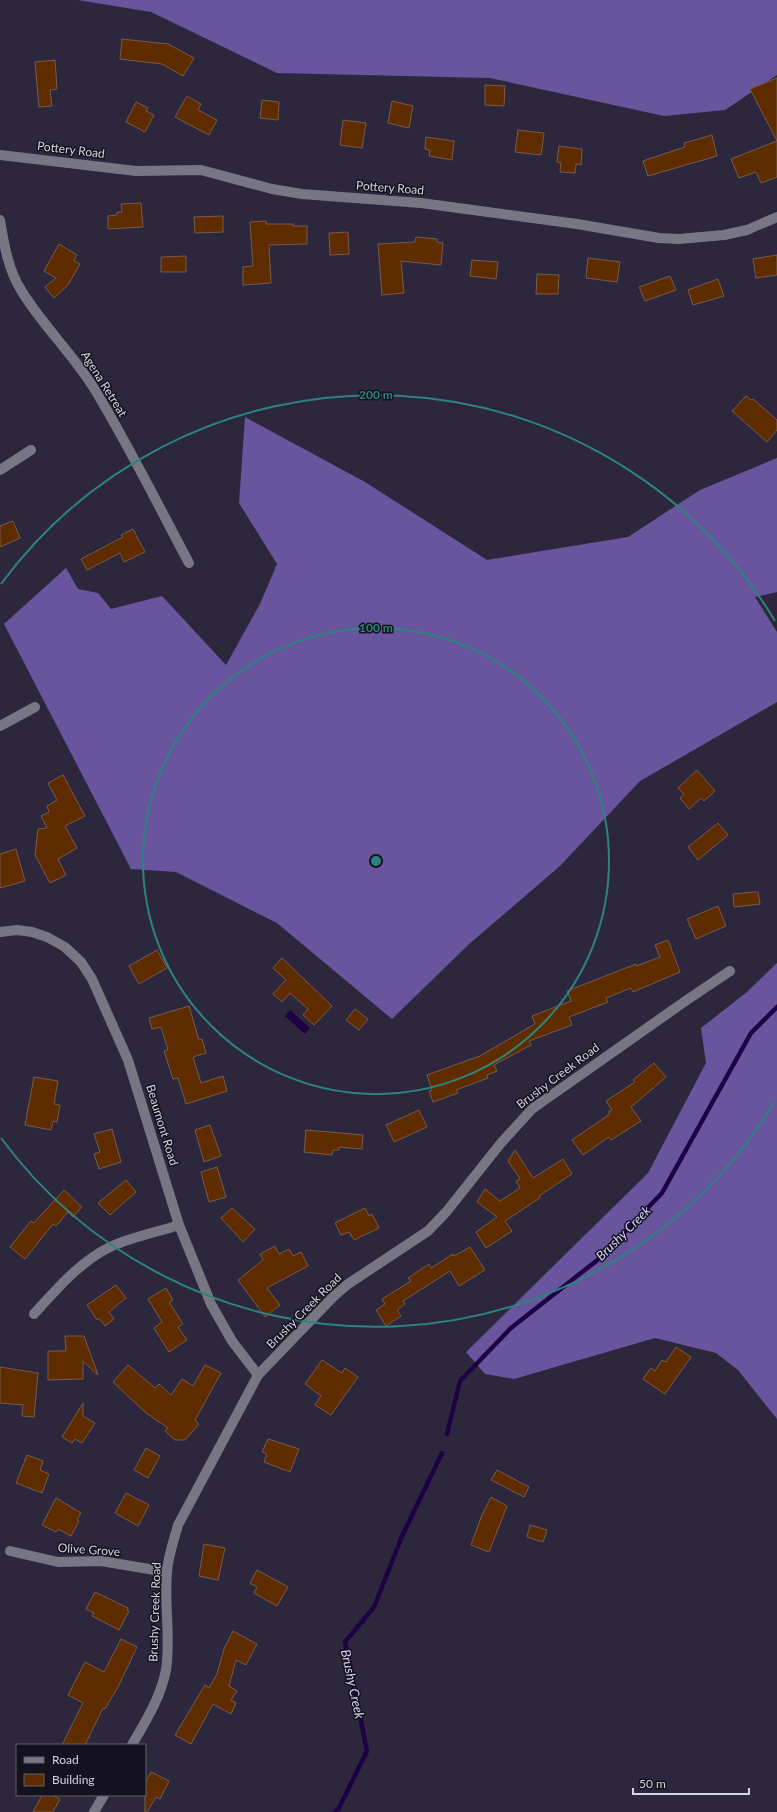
<svg xmlns="http://www.w3.org/2000/svg" width="777" height="1812" font-family="Lato,sans-serif">
  <style>
    .forest { fill: #69559e }
    .water { fill: #1e0044 }
    .lines { fill: none; stroke-linecap: round; stroke-linejoin: round }
    .stream { stroke: #1e0044; stroke-width: 4.5 }
    .building { fill: #5f2c00; stroke: #755c4c }
    .minor { stroke: #787682; stroke-width: 10 }
    .ring { fill: none; stroke: #2d847f; stroke-width: 2 }
    .labels { text-anchor: middle; stroke-width: 3; stroke-linejoin: round; paint-order: stroke }
    .street-label { font-size: 12px; fill: #d5d3e1; stroke: #14121c }
    .water-label { font-size: 13px; font-style: italic; fill: #dad2fb; stroke: #14121c }
    .centre { fill: #2d847f; stroke: #14121c; stroke-width: 2 }
    .ring-label { font-size: 12px; text-anchor: middle; font-weight: bold; fill: #2d847f; stroke: #14121c; stroke-width: 3; stroke-linejoin: round; paint-order: stroke }
  </style>
  <rect width="100%" height="100%" fill="#2d273e"/>
  <!-- forest -->
  <g class="forest">
    <path d="M78,0H777V75L725,110L664,116L490,78L277,73L151,12Z"/>
    <path d="M245,417L365,482L487,560L628,537L700,490L777,458V592L755,597L777,632V702L640,781L560,866L468,945L392,1019L277,923L176,872L131,869L4,624L66,568L78,589L98,593L111,609L162,596L226,665L260,604L277,564L239,503Z"/>
    <path d="M777,963V1419L738,1370L716,1353L655,1338L514,1379L485,1374L466,1352L648,1173L706,1063L701,1028L747,992Z"/>
  </g>
  <!-- water -->
  <path class="water" d="M290,1010L310,1028L305,1034L285,1016Z"/>
  <g class="lines">
    <!-- stream -->
    <g class="stream">
      <path d="M447,1434L460,1381L511,1328L600,1258L662,1193L751,1033L777,1007"/>
      <path d="M335,1812L339,1808L367,1751L345,1642L374,1607L403,1534L442,1453"/>
    </g>
  </g>
  <!-- building -->
  <g class="building">
    <path d="M122,39L168,44L194,58L183,76L162,64L120,59Z"/>
    <path d="M55,60L57,89L50,90L52,106L39,107L35,62Z"/>
    <path d="M777,78V177L761,183L756,172L739,178L731,159L777,141L750,89Z"/>
    <path d="M485,85L505,86L504,106L485,105Z"/>
    <path d="M187,96L201,104L198,110L217,120L209,135L175,117Z"/>
    <path d="M262,100L279,102L278,120L260,118Z"/>
    <path d="M392,101L413,106L409,128L388,123Z"/>
    <path d="M136,102L148,108L146,111L154,115L145,132L126,122Z"/>
    <path d="M343,120L366,123L362,148L340,145Z"/>
    <path d="M518,130L544,133L541,155L515,152Z"/>
    <path d="M712,135L717,156L648,176L643,161L685,147L684,143Z"/>
    <path d="M426,137L454,141L452,160L429,156L430,150L425,149Z"/>
    <path d="M559,146L582,149L581,165L576,164L575,173L560,172L561,163L557,162Z"/>
    <path d="M141,203L143,227L108,229V216L117,215V212H122L121,204Z"/>
    <path d="M223,216V232L195,233L194,217Z"/>
    <path d="M266,221V224H293V226H307V244L269,245L271,283L243,285V267L253,266L250,222Z"/>
    <path d="M348,232L349,254L330,255L329,233Z"/>
    <path d="M416,237L437,239V242L443,243L441,265L401,261L404,293L382,295L378,244L415,242Z"/>
    <path d="M59,244L77,255L74,261L80,264L68,285L54,298L45,287L56,278L44,271Z"/>
    <path d="M777,255V275L756,278L753,259Z"/>
    <path d="M186,256V272H161V257Z"/>
    <path d="M588,258L620,262L617,282L586,278Z"/>
    <path d="M472,260L498,262L496,279L470,276Z"/>
    <path d="M537,274L559,275L558,294H536Z"/>
    <path d="M670,276L676,290L645,301L639,287Z"/>
    <path d="M718,279L724,296L693,305L688,290Z"/>
    <path d="M746,396L751,400L753,399L777,420V430L767,442L732,411Z"/>
    <path d="M13,521L20,538L0,547V526Z"/>
    <path d="M133,529L145,552L124,562L120,553L87,570L81,559L123,537L121,535Z"/>
    <path d="M697,770L715,791L704,801L701,798L689,809L680,798L684,795L678,788Z"/>
    <path d="M63,775L85,816L65,826L77,848L58,859L66,875L50,883L35,855L38,829L47,828L41,816L49,812L47,806L57,800L48,783Z"/>
    <path d="M718,823L728,835L698,860L688,847Z"/>
    <path d="M16,849L25,881L0,888V854Z"/>
    <path d="M753,892H758L760,904L734,907L733,894Z"/>
    <path d="M718,906L726,926L696,939L687,919Z"/>
    <path d="M668,940L680,972L633,992L631,988L606,998L608,1002L569,1017L572,1025L529,1041L531,1045L494,1065L497,1071L487,1075L488,1078L456,1090L458,1093L433,1102L429,1091L432,1090L427,1075L480,1056L535,1024L532,1016L571,1001L567,991L636,964V966L660,957L655,945Z"/>
    <path d="M157,950L167,968L139,984L129,966Z"/>
    <path d="M282,958L332,1006L314,1025L303,1015L308,1009L290,993L282,1002L273,994L286,980L273,968Z"/>
    <path d="M189,1006L199,1040L202,1039L206,1053L193,1057L201,1083L223,1076L227,1091L186,1104L178,1078L173,1079L164,1051L168,1050L161,1027L152,1029L149,1018Z"/>
    <path d="M355,1009L368,1019L359,1030L346,1020Z"/>
    <path d="M654,1063L666,1077L631,1107L641,1121L611,1140L609,1137L583,1155L572,1140L610,1114L608,1112L612,1110L606,1101L635,1082L633,1080Z"/>
    <path d="M34,1077L58,1081L54,1104L60,1105L57,1122L53,1121L51,1130L25,1125Z"/>
    <path d="M419,1110L427,1127L394,1142L386,1125Z"/>
    <path d="M210,1125L221,1156L204,1162L195,1130Z"/>
    <path d="M112,1129L121,1162L99,1169L94,1154L100,1152L94,1134Z"/>
    <path d="M306,1130L363,1135L362,1149L339,1147V1150H333L332,1155L304,1152Z"/>
    <path d="M515,1150L533,1178L563,1159L572,1174L539,1196L540,1198L505,1221L512,1231L486,1248L476,1232L497,1217L477,1202L485,1189L500,1201L520,1188L516,1181L520,1179L508,1161Z"/>
    <path d="M217,1167L226,1197L209,1202L201,1172Z"/>
    <path d="M126,1180L136,1192L110,1215L98,1203Z"/>
    <path d="M64,1190L82,1207L73,1217L68,1212L56,1226L53,1224L25,1259L10,1247L31,1221L34,1223Z"/>
    <path d="M232,1208L255,1229L243,1242L221,1218Z"/>
    <path d="M365,1208L369,1216L372,1214L379,1228L354,1240L349,1232L341,1235L335,1223Z"/>
    <path d="M275,1246L279,1254L289,1249L293,1256L301,1252L308,1266L267,1288L280,1305L265,1317L238,1280L263,1260L260,1254Z"/>
    <path d="M470,1247L485,1270L459,1286L450,1271L403,1301L405,1304L397,1310L401,1316L386,1326L376,1310L385,1304L382,1299L411,1281L408,1278L429,1264L431,1268L453,1254L454,1256Z"/>
    <path d="M116,1285L126,1298L109,1312L114,1319L105,1326L99,1318L97,1320L87,1305Z"/>
    <path d="M166,1288L173,1300L169,1302L183,1324L178,1327L187,1340L169,1352L154,1328L162,1322L148,1299Z"/>
    <path d="M65,1336H84L98,1375L83,1361V1379L48,1380V1351H66Z"/>
    <path d="M676,1347L691,1357L665,1394L643,1379L651,1368L655,1371L662,1360L666,1362Z"/>
    <path d="M322,1360L342,1373L345,1368L358,1377L331,1415L315,1405L321,1396L305,1384Z"/>
    <path d="M128,1365L155,1388L159,1384L171,1395L182,1379L193,1386L205,1365L221,1373L195,1420L199,1424L185,1440H175L165,1431L168,1428L146,1413L113,1382Z"/>
    <path d="M0,1367L38,1373L34,1417L22,1416L23,1405L0,1403Z"/>
    <path d="M83,1403V1416L95,1423L82,1443L75,1439L72,1443L62,1437Z"/>
    <path d="M268,1439L299,1449L290,1472L264,1462L267,1454L262,1452Z"/>
    <path d="M146,1448L160,1456L148,1478L134,1470Z"/>
    <path d="M27,1455L43,1461L40,1470L49,1474L42,1493L16,1483Z"/>
    <path d="M497,1470L529,1487L524,1497L491,1480Z"/>
    <path d="M126,1493L149,1505L138,1526L115,1513Z"/>
    <path d="M491,1497L507,1506L489,1552L471,1545L482,1515Z"/>
    <path d="M56,1498L81,1513L77,1520L79,1521L71,1536L58,1529L56,1532L42,1525Z"/>
    <path d="M530,1525L547,1530L543,1542L527,1537Z"/>
    <path d="M204,1544L225,1548L218,1580L199,1576Z"/>
    <path d="M257,1570L288,1587L277,1606L254,1593L257,1587L250,1583Z"/>
    <path d="M95,1592L128,1608L127,1610L129,1611L119,1630L92,1616L94,1613L86,1609Z"/>
    <path d="M233,1631L257,1644L246,1665L236,1660L229,1686L237,1691L231,1700L236,1703L231,1714L213,1704L191,1744L175,1735L205,1685L209,1688L217,1674L224,1649Z"/>
    <path d="M121,1639L137,1647L118,1687L105,1709L103,1708L85,1745H62L83,1703L68,1695L85,1662L104,1672Z"/>
    <path d="M151,1772L169,1781L160,1799L156,1797L147,1812H145V1783Z"/>
    <path d="M42,1795H52L60,1799L53,1812H33Z"/>
  </g>
  <g class="lines">
    <!-- minor -->
    <g class="minor">
      <path d="M0,155L136,171L201,170L272,189L302,194L421,203L577,224L659,238L679,239L724,235L747,230L777,217"/>
      <path d="M0,220C4,244 8,269 21,290C42,325 73,354 95,390C129,446 158,505 189,563"/>
      <path d="M0,470L31,450"/>
      <path d="M0,726L35,707"/>
      <path d="M0,932L17,930L32,932L47,937L65,947L81,962L92,979L128,1060L179,1225L211,1304L232,1341L258,1375"/>
      <path d="M34,1314C57,1289 80,1261 112,1246C133,1237 157,1232 179,1225"/>
      <path d="M10,1551L58,1562L101,1561L167,1572"/>
      <path d="M132,1745C145,1722 161,1697 166,1670C171,1638 164,1605 167,1572C168,1556 174,1540 178,1525L258,1375L334,1296L348,1284L428,1231L447,1211L501,1143L532,1109L684,1002L730,971"/>
      <path d="M94,1812L104,1795"/>
    </g>
  </g>
  <!-- distance rings -->
  <g class="ring">
    <circle cx="376" cy="861" r="233"/>
    <path d="M775 1101A466 466 0 0 1 1 1138M1 584A466 466 0 0 1 775 621"/>
  </g>
  <g class="labels">
    <!-- street labels -->
    <g class="street-label">
      <text transform="translate(71 150) rotate(7)" y="4">Pottery Road</text>
      <text transform="translate(390 188) rotate(4)" y="4">Pottery Road</text>
      <text transform="translate(104 384) rotate(58)" y="4">Agena Retreat</text>
      <text transform="translate(558 1076) rotate(-37)" y="4">Brushy Creek Road</text>
      <text transform="translate(162 1125) rotate(73)" y="4">Beaumont Road</text>
      <text transform="translate(304 1311) rotate(-45)" y="4">Brushy Creek Road</text>
      <text transform="translate(89 1550) rotate(4)" y="4">Olive Grove</text>
      <text transform="translate(155 1612) rotate(-88)" y="4">Brushy Creek Road</text>
    </g>
    <!-- water labels -->
    <g class="water-label">
      <text transform="translate(623 1233) rotate(-45)" y="5">Brushy Creek</text>
      <text transform="translate(353 1684) rotate(78)" y="5">Brushy Creek</text>
    </g>
  </g>
  <circle cx="376" cy="861" r="6" class="centre"/>
  <g class="ring-label">
    <text x="376" y="399">200 m</text>
    <text x="376" y="632">100 m</text>
  </g>
  <!-- legend -->
  <rect x="16" y="1744" width="130" height="52" fill="#14121c" stroke="#615f6b"/>
  <rect x="24" y="1757" width="20" height="6" fill="#787682" stroke="#615f6b"/>
  <text x="52" y="1764" font-size="12" fill="#d5d3e1">Road</text>
  <rect x="24" y="1774" width="20" height="12" fill="#5f2c00" stroke="#615f6b"/>
  <text x="52" y="1784" font-size="12" fill="#d5d3e1">Building</text>
  <!-- scale -->
  <path d="M633 1788v6h116v-6" fill="none" stroke="#d5d3e1" stroke-width="2"/>
  <text x="639" y="1788" font-size="12" fill="#d5d3e1" stroke="#14121c" stroke-width="3" paint-order="stroke">50 m</text>
</svg>
